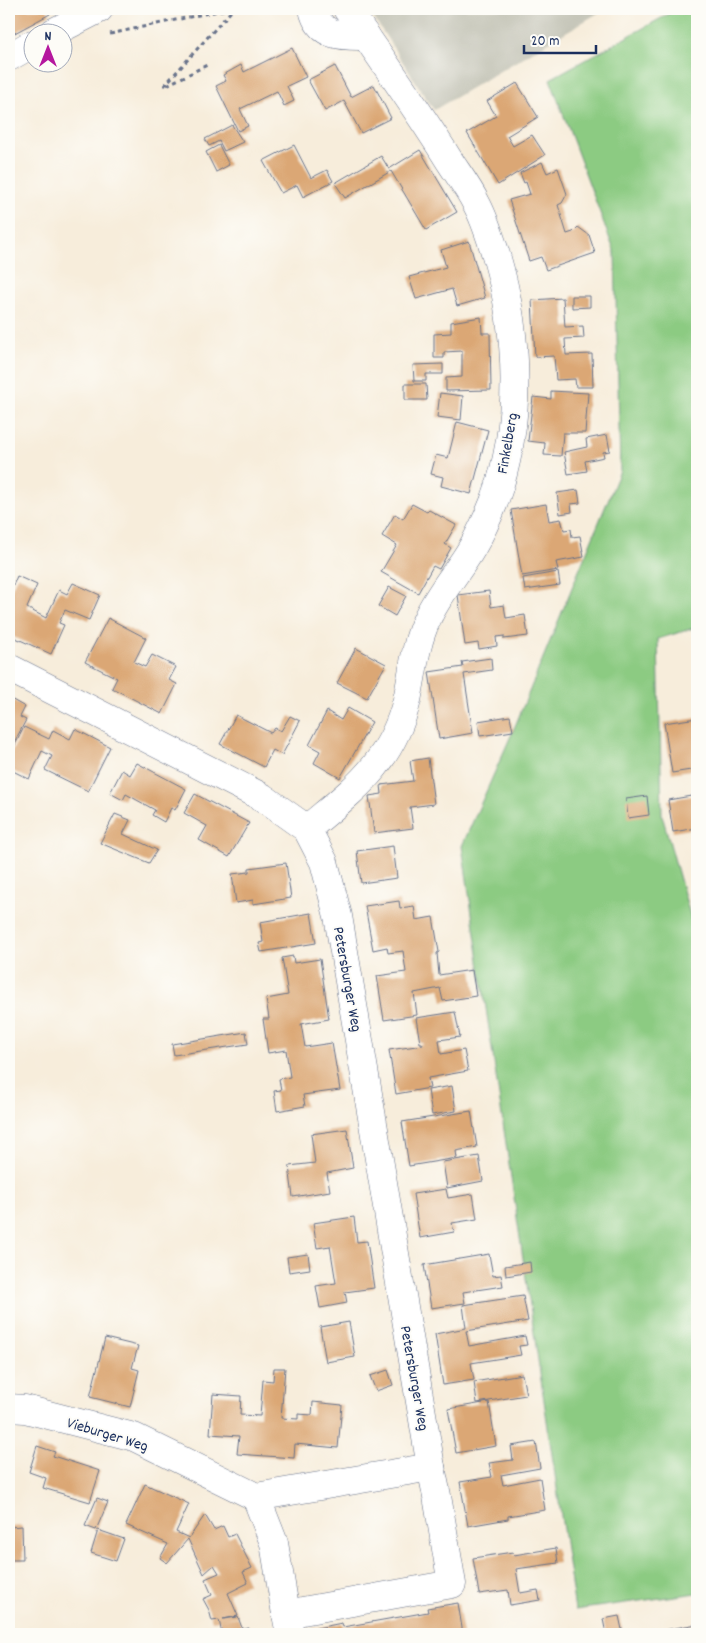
<svg xmlns="http://www.w3.org/2000/svg" width="706" height="1643" font-family="Dekko,sans-serif">
  <style>
    .industrial { fill: #c5c5b8 }
    .green { fill: #8ccb82; stroke: #547d70 }
    .building { fill: #dba774 }
    .lines { fill: none; stroke-linecap: round; stroke-linejoin: round }
    .minor-casing { stroke: #68728a; stroke-width: 29 }
    .path { stroke: #68728a; stroke-width: 3; stroke-dasharray: 4 4; stroke-linecap: butt }
    .minor { stroke: #fff; stroke-width: 28 }
    .labels { text-anchor: middle; stroke-width: 4; stroke-linejoin: round; paint-order: stroke }
    .street-label { font-size: 16px; fill: #1b2f5e; stroke: #fdfcf7 }
  </style>
  <rect width="100%" height="100%" fill="#fdfcf7"/>
  <filter id="ink" filterUnits="userSpaceOnUse"><feTurbulence type="fractalNoise" baseFrequency=".02" numOctaves="2"/><feDisplacementMap in="SourceGraphic" scale="10" xChannelSelector="R" yChannelSelector="G"/><feConvolveMatrix kernelMatrix="1 2 1 2 8 2 1 2 1" color-interpolation-filters="sRGB"/></filter>
  <filter id="wash" filterUnits="userSpaceOnUse"><feTurbulence type="fractalNoise" baseFrequency=".0096" numOctaves="4" result="noise"/><feDisplacementMap in="SourceGraphic" scale="20" xChannelSelector="R" yChannelSelector="G"/><feGaussianBlur stdDeviation="1.12" result="paint"/><feColorMatrix in="noise" values="0 0 0 0 0 0 0 0 0 0 0 0 0 0 0 0 0 1.4 0 .05"/><feComposite in="paint" operator="in"/></filter>
  <g filter="url(#wash)">
    <rect width="100%" height="100%" fill="#f7eddb"/>
    <!-- industrial -->
    <path class="industrial" d="M368,9H605L434,110Z"/>
    <!-- green -->
    <path class="green" d="M678,9H697V627L658,639L662,815L697,940V1593L575,1610L462,846L513,731L620,471L615,253L550,79Z"/>
    <g id="blocks">
      <!-- building -->
      <g class="building">
        <path d="M9,9H47L50,14L11,35L9,31Z"/>
        <path d="M292,48L306,77L287,86L294,101L284,106L277,91L240,109L248,126L238,131L216,86L226,81L223,75L241,65L244,72Z"/>
        <path d="M335,66L351,97L374,85L391,118L361,133L344,101L325,111L308,80Z"/>
        <path d="M517,83L538,117L507,136L513,146L532,135L545,155L498,185L467,133L496,116L487,101Z"/>
        <path d="M232,125L243,142L224,151L219,141L209,146L205,139Z"/>
        <path d="M219,145L229,165L216,172L206,152Z"/>
        <path d="M294,145L311,178L327,170L333,181L303,197L297,185L281,193L263,161Z"/>
        <path d="M420,150L457,212L426,230L391,171L345,198L335,183L381,156L389,169Z"/>
        <path d="M542,162L547,173L558,168L567,194L562,203L558,205L567,234L573,232L578,227L589,235L595,253L546,270L541,257L529,261L509,200L530,194L526,182L524,183L520,173Z"/>
        <path d="M469,241L485,298L457,306L452,289L416,299L409,277L446,267L441,250Z"/>
        <path d="M572,296H590V307L572,308Z"/>
        <path d="M563,298L565,327L583,326L584,338L565,339L566,355L592,354L593,387H576L575,379L556,380L554,356L535,357L532,300Z"/>
        <path d="M481,317L482,333H490L491,390L446,391V378L462,377V351L444,352V358H434V334L451,333V322Z"/>
        <path d="M443,364V374H426V381H414L413,365Z"/>
        <path d="M405,384H426L427,400H405Z"/>
        <path d="M551,391L588,393L585,433H563L561,456L544,455L545,443L528,441L533,397L551,399Z"/>
        <path d="M440,393L463,396L461,420L437,417Z"/>
        <path d="M457,422L488,430L471,494L441,486L443,477L431,474L436,455L448,458Z"/>
        <path d="M607,435L610,451L603,452L604,457L585,461L587,471L568,474L564,452L587,447L586,439Z"/>
        <path d="M578,490L580,503L571,504L572,512L560,514L557,493Z"/>
        <path d="M412,504L427,512L429,510L456,525L445,544L451,548L439,569L433,566L418,593L381,572L397,545L382,536L395,514L403,519Z"/>
        <path d="M546,504L549,521L561,519L564,530L571,529L572,537L580,536L584,557L556,562L558,570L522,576L511,510Z"/>
        <path d="M558,572L560,585L525,590L523,578Z"/>
        <path d="M17,576L37,585L27,608L46,618L59,590L67,594L73,583L100,595L89,620L65,610L59,623L64,625L51,654L9,635V595Z"/>
        <path d="M389,587L406,596L395,616L378,606Z"/>
        <path d="M489,591L491,607L504,605L506,618L525,615L528,636L504,639V636L496,637L497,646L479,649L478,643L465,645L458,595Z"/>
        <path d="M108,618L146,638L134,662L145,667L152,655L176,667L169,680L177,684L162,714L112,688L117,678L85,662Z"/>
        <path d="M356,648L386,664L367,698L337,683Z"/>
        <path d="M491,658L492,670L464,674L473,733L439,739L429,672L463,667L462,662Z"/>
        <path d="M9,698L25,707L20,717L26,720L9,752Z"/>
        <path d="M348,708L372,722L340,778L314,763L320,751L309,745L327,711L341,720Z"/>
        <path d="M236,715L271,733L275,728L281,731L290,716L300,721L282,755L273,750L264,767L220,744Z"/>
        <path d="M510,716L513,731L480,736L478,721Z"/>
        <path d="M697,718V769L672,773L664,723Z"/>
        <path d="M24,727L49,739L53,730L70,739L75,729L110,747L88,791L45,770L52,756L42,751L29,779L9,769V757Z"/>
        <path d="M428,758L434,804L410,807L413,828L374,833L369,796L382,794L381,785L413,781L410,761Z"/>
        <path d="M137,763L186,789L175,810L171,808L164,822L152,815L155,810L126,794L123,800L110,793L122,770L130,775Z"/>
        <path d="M195,794L249,823L229,857L199,840L207,826L184,813Z"/>
        <path d="M697,795V828L673,832L668,800Z"/>
        <path d="M647,796L649,815L628,818L626,799Z"/>
        <path d="M115,814L130,820L123,834L157,850L149,863L100,843Z"/>
        <path d="M393,846L397,878L361,883L357,851Z"/>
        <path d="M286,863L291,898L253,904V900L236,903L232,874L249,872V868Z"/>
        <path d="M399,901L400,908L414,906L416,920L433,917L439,952L437,953L439,975L472,970L476,996L443,1001L440,988L414,993L417,1015L384,1020L377,976L406,972L403,951L388,953L387,947L373,950L365,906Z"/>
        <path d="M311,913L316,943L261,952L259,943L263,942L260,922Z"/>
        <path d="M293,956L294,963L320,959L329,1019L301,1024L305,1047L332,1043L340,1090L303,1095L305,1106L277,1111L274,1091L281,1090L279,1079L290,1077L286,1050L268,1053L263,1019H269L266,999L288,995L282,958Z"/>
        <path d="M455,1012L460,1037L439,1040L441,1054L464,1050L468,1071L428,1078L430,1088L396,1094L389,1050L423,1045L422,1043H420L416,1018Z"/>
        <path d="M246,1032L248,1044L174,1055L172,1044Z"/>
        <path d="M452,1086L456,1111L432,1115L428,1090Z"/>
        <path d="M471,1111L477,1147L456,1151L457,1158L409,1166L402,1122Z"/>
        <path d="M347,1129L353,1168L327,1173L330,1191L293,1197L289,1166L315,1163L311,1134Z"/>
        <path d="M479,1156L483,1181L447,1188L443,1162Z"/>
        <path d="M446,1189L448,1198L473,1194L477,1219L452,1223L454,1232L420,1238L413,1194Z"/>
        <path d="M354,1217L357,1242L367,1241L374,1288L345,1292L347,1303L320,1308L316,1286L336,1283L330,1246L317,1248L313,1223Z"/>
        <path d="M308,1254L310,1269L289,1272L287,1257Z"/>
        <path d="M489,1254L493,1276L501,1275L503,1286L463,1292L465,1303L431,1308L424,1265Z"/>
        <path d="M530,1262L531,1272L506,1276L505,1266Z"/>
        <path d="M523,1296L528,1321L466,1331L469,1346L525,1336L527,1345L519,1346L521,1355L471,1363L474,1380L443,1385L435,1334L466,1328L463,1305Z"/>
        <path d="M349,1322L355,1357L326,1362L320,1327Z"/>
        <path d="M105,1338L138,1346L132,1368L139,1370L130,1407L90,1397Z"/>
        <path d="M274,1368H285L281,1418L298,1419V1414L312,1415L313,1402L342,1405L338,1448L295,1444L294,1458L237,1454L239,1436L210,1434L213,1394L241,1396L240,1415L260,1416L263,1380L273,1381Z"/>
        <path d="M388,1370L393,1385L376,1391L370,1376Z"/>
        <path d="M522,1374L526,1395L477,1403L474,1382Z"/>
        <path d="M489,1402L496,1446L456,1453L448,1409Z"/>
        <path d="M536,1442L540,1468L501,1475L503,1485L540,1478L545,1510L508,1516V1519L468,1526L460,1482L492,1477L489,1463L513,1460L511,1446Z"/>
        <path d="M37,1446L55,1452L53,1456L100,1471L90,1502L43,1488L46,1478L29,1472Z"/>
        <path d="M145,1484L189,1504L176,1532L189,1538L205,1515L214,1530L223,1526L228,1537L235,1534L252,1568L243,1572L248,1583L228,1593L238,1616L223,1619L238,1617L242,1628L234,1631L249,1628L250,1634H222L219,1620L212,1621L209,1610L203,1599L212,1595L205,1579L219,1573L214,1565L204,1574L188,1539L167,1563L160,1558L168,1544L126,1525Z"/>
        <path d="M97,1498L108,1502L96,1530L85,1526Z"/>
        <path d="M22,1526L23,1560H9V1527Z"/>
        <path d="M98,1530L124,1539L116,1561L91,1553Z"/>
        <path d="M556,1548L558,1563L516,1569L520,1593L538,1590L540,1600L510,1605L508,1590L479,1594L473,1558L513,1552L514,1555Z"/>
        <path d="M458,1603L463,1634H313L312,1629L342,1623L343,1627L428,1612L427,1608Z"/>
        <path d="M619,1616L623,1634H606L603,1619Z"/>
        <path d="M697,1624V1634H665L664,1630Z"/>
      </g>
    </g>
  </g>
  <g filter="url(#ink)">
    <use href="#blocks" fill-opacity="0" stroke="#68728a" stroke-width="1"/>
    <g class="lines">
      <defs>
        <g id="minor">
          <path d="M317,9L314,13C322,38 344,36 366,36"/>
          <path d="M54,32L99,9"/>
          <path d="M9,57L32,44"/>
          <path d="M9,668L262,797L307,829L324,862L338,916L431,1467L256,1497L274,1543L286,1614"/>
          <path d="M307,829C354,789 391,764 407,700C413,673 415,644 427,619C438,594 458,572 472,548C480,534 488,517 494,502C523,424 519,333 496,255C490,237 485,219 476,203C467,185 454,169 444,152C413,103 380,56 347,9"/>
          <path d="M9,1408L25,1409L134,1437L256,1497"/>
          <path d="M290,1634L286,1614L452,1584L437,1496L431,1467"/>
        </g>
      </defs>
      <!-- minor casing -->
      <use href="#minor" class="minor-casing"/>
      <!-- path -->
      <g class="path">
        <path d="M110,34L227,9"/>
        <path d="M167,85L207,65"/>
        <path d="M164,86L233,9"/>
      </g>
      <!-- minor -->
      <use href="#minor" class="minor"/>
    </g>
  </g>
  <g class="labels">
    <!-- street labels -->
    <g class="street-label">
      <text transform="translate(506 443) rotate(-80)" y="6">Finkelberg</text>
      <text transform="translate(349 979) rotate(80)" y="6">Petersburger Weg</text>
      <text transform="translate(416 1378) rotate(80)" y="6">Petersburger Weg</text>
      <text transform="translate(108 1433) rotate(17)" y="6">Vieburger Weg</text>
    </g>
  </g>
  <!-- margin -->
  <rect width="706" height="1643" fill="none" stroke="#fdfcf7" stroke-width="30"/>
  <!-- north arrow -->
  <g transform="translate(48 48)"><circle r="24" fill="#fdfcf7" stroke="#a3aaba"/>
  <path d="M0-4L9 19L0 12L-9 19Z" fill="#b5179e"/>
  <text y="-8" font-size="14" font-weight="bold" text-anchor="middle" fill="#1b2f5e">N</text>
  </g>
  <!-- scale -->
  <path d="M524 45v8h72v-8" fill="none" stroke="#1b2f5e" stroke-width="2.5"/>
  <text x="531" y="45" font-size="15" fill="#1b2f5e" stroke="#fdfcf7" stroke-width="4" paint-order="stroke">20 m</text>
</svg>
